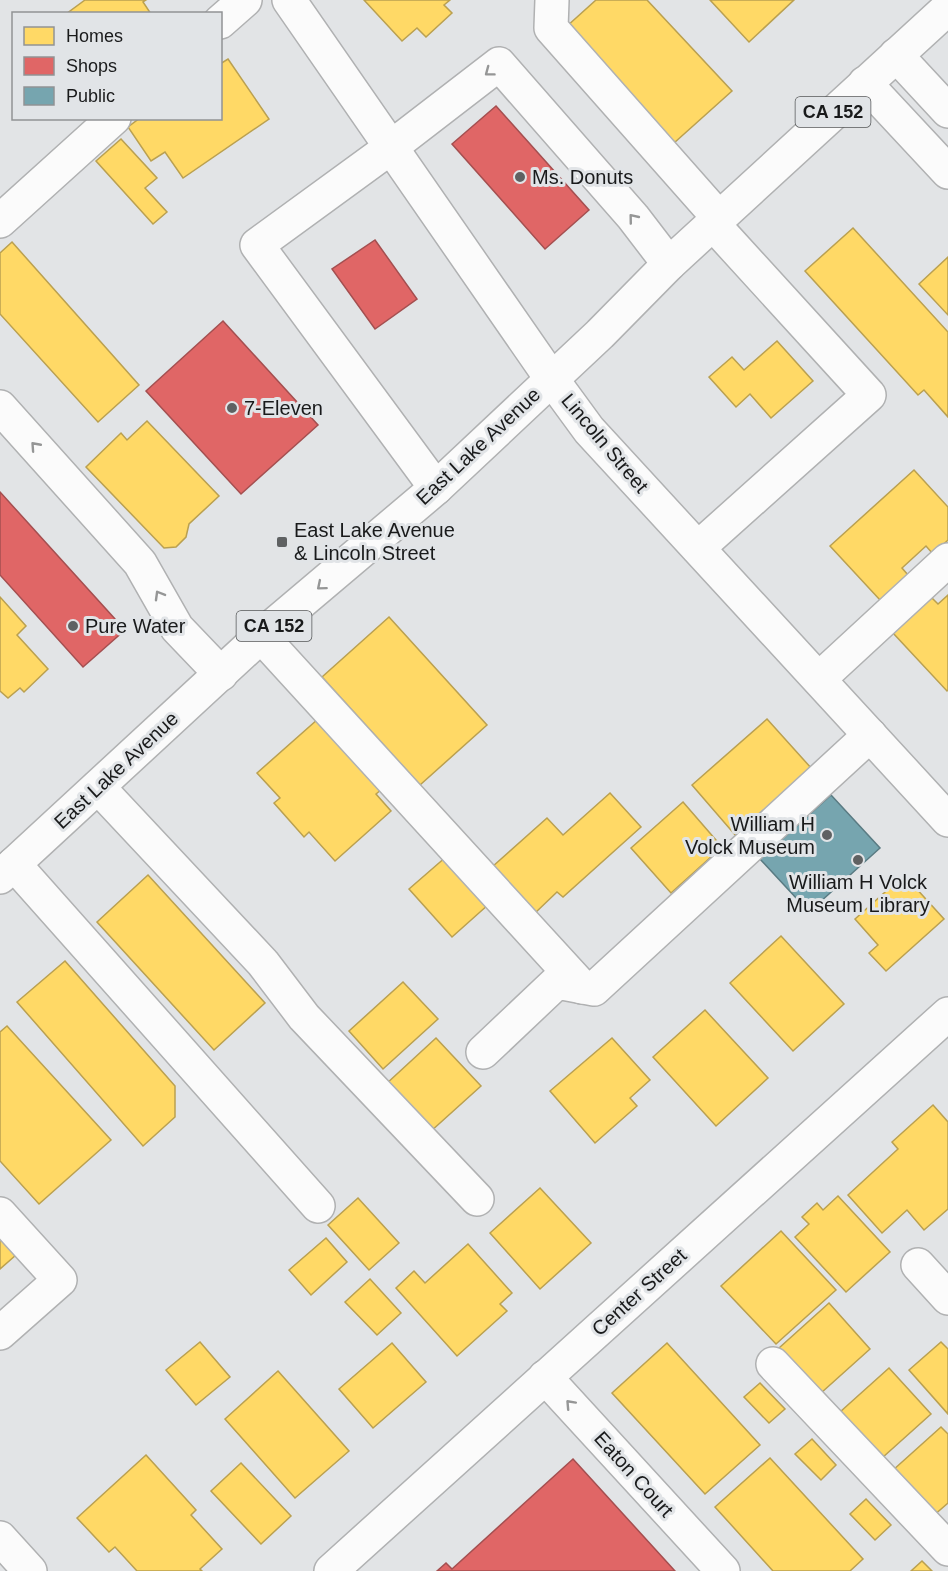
<svg xmlns="http://www.w3.org/2000/svg" width="948" height="1571" font-family="Helvetica,sans-serif">
  <style>
    .homes { fill: #ffd966; stroke: #baa050; stroke-width: 1.5 }
    .shops { fill: #e06666; stroke: #a44f50; stroke-width: 1.5 }
    .public { fill: #76a5af; stroke: #5a7b83; stroke-width: 1.5 }
    .lines { fill: none; stroke-linecap: round; stroke-linejoin: round }
    .minor-casing { stroke: #b0b1b2; stroke-width: 36 }
    .major-casing { stroke: #b0b1b2; stroke-width: 36 }
    .minor { stroke: #fbfbfb; stroke-width: 33 }
    .major { stroke: #fbfbfb; stroke-width: 33 }
    .oneway { stroke: #959696 }
    .poi-dot { fill: #5f6162; stroke: #e1e4e7; stroke-width: 2 }
    .labels { text-anchor: middle; stroke-width: 6; stroke-linejoin: round; paint-order: stroke }
    .shield { fill: #e1e4e7; stroke: #555758; stroke-width: 1.5 }
    .shield-label { font-size: 18px; font-weight: bold; fill: #191a1b }
    .poi-label { font-size: 20px; fill: #191a1b; stroke: #e1e4e7; text-anchor: start }
    .street-label { font-size: 20px; fill: #191a1b; stroke: #e1e4e7 }
  </style>
  <rect width="100%" height="100%" fill="#e2e4e6"/>
  <!-- homes -->
  <g class="homes">
    <path d="M146,0L143,2L151,14H66L85,0Z"/>
    <path d="M364,0H450L444,5L452,13L426,37L417,28L402,41Z"/>
    <path d="M596,0H647L732,91L674,143L566,27Z"/>
    <path d="M710,0H794L749,42Z"/>
    <path d="M228,59L269,119L183,178L165,152L151,161L128,127L140,118H220V64Z"/>
    <path d="M121,139L157,178L145,188L167,212L153,224L96,161Z"/>
    <path d="M853,228L948,332V417L924,390L918,395L805,271Z"/>
    <path d="M12,242L139,385L98,422L0,314V253Z"/>
    <path d="M948,257V315L919,284Z"/>
    <path d="M777,341L813,381L771,418L750,394L736,407L709,377L732,357L744,370Z"/>
    <path d="M147,421L219,496L189,524L186,537L176,547L164,548L86,467L121,433L127,440Z"/>
    <path d="M914,470L948,507V540L933,554L926,546L902,568L908,575L880,600L830,546Z"/>
    <path d="M948,595V690L947,691L893,633L931,597L938,604Z"/>
    <path d="M0,597L26,626L17,635L48,669L24,692L20,688L8,698L0,691Z"/>
    <path d="M389,617L487,725L420,785L322,677Z"/>
    <path d="M318,719L382,789L376,794L391,811L335,861L309,832L304,837L274,803L280,798L257,773Z"/>
    <path d="M767,719L812,769L736,836L692,785Z"/>
    <path d="M610,793L641,827L563,897L557,892L534,914L492,867L547,818L563,835Z"/>
    <path d="M683,802L722,847L671,893L631,848Z"/>
    <path d="M447,856L489,904L452,937L409,889Z"/>
    <path d="M148,875L265,1003L214,1050L97,922Z"/>
    <path d="M904,875L944,919L886,971L869,953L878,945L855,919Z"/>
    <path d="M781,936L844,1004L793,1051L730,983Z"/>
    <path d="M65,961L175,1086V1117L143,1146L17,1002Z"/>
    <path d="M403,982L438,1019L383,1069L349,1031Z"/>
    <path d="M705,1010L768,1078L716,1126L653,1057Z"/>
    <path d="M7,1026L111,1140L39,1204L0,1161V1032Z"/>
    <path d="M436,1038L481,1086L430,1132L385,1085Z"/>
    <path d="M612,1038L650,1080L630,1098L637,1106L595,1143L550,1091Z"/>
    <path d="M933,1105L948,1122V1209L924,1230L907,1210L882,1233L848,1195L898,1149L892,1142Z"/>
    <path d="M540,1188L591,1243L540,1289L490,1233Z"/>
    <path d="M838,1196L890,1252L846,1292L795,1237L809,1224L802,1217L817,1203L823,1210Z"/>
    <path d="M358,1198L399,1243L369,1270L328,1225Z"/>
    <path d="M781,1231L836,1290L776,1344L721,1286Z"/>
    <path d="M0,1237L16,1255L0,1269Z"/>
    <path d="M326,1238L347,1262L311,1295L289,1270Z"/>
    <path d="M468,1244L512,1293L500,1304L507,1311L457,1356L396,1288L414,1271L425,1283Z"/>
    <path d="M370,1279L401,1313L377,1335L345,1302Z"/>
    <path d="M829,1303L870,1349L821,1393L779,1348Z"/>
    <path d="M200,1342L230,1377L196,1405L166,1370Z"/>
    <path d="M941,1342L948,1349V1414L909,1370Z"/>
    <path d="M392,1343L426,1382L373,1428L339,1389Z"/>
    <path d="M667,1343L760,1445L705,1494L612,1393Z"/>
    <path d="M889,1368L931,1414L882,1458L840,1412Z"/>
    <path d="M278,1371L349,1451L295,1498L225,1419Z"/>
    <path d="M760,1383L785,1409L769,1423L744,1397Z"/>
    <path d="M941,1427L948,1434V1503L933,1516L892,1471Z"/>
    <path d="M812,1439L836,1465L821,1480L795,1454Z"/>
    <path d="M146,1455L196,1510L191,1515L222,1549L200,1569L202,1571H137L115,1547L109,1552L77,1518Z"/>
    <path d="M770,1458L863,1559L850,1571H773L715,1507Z"/>
    <path d="M241,1463L291,1516L261,1544L211,1491Z"/>
    <path d="M866,1499L891,1525L875,1540L850,1514Z"/>
    <path d="M922,1561L932,1571H911Z"/>
  </g>
  <!-- shops -->
  <g class="shops">
    <path d="M496,106L589,210L545,249L452,144Z"/>
    <path d="M375,240L417,299L375,329L332,269Z"/>
    <path d="M223,321L318,425L241,494L146,391Z"/>
    <path d="M0,492L125,630L83,667L0,575Z"/>
    <path d="M573,1459L675,1571H437L446,1563L452,1569Z"/>
  </g>
  <!-- public -->
  <path class="public" d="M831,795L880,848L809,912L760,859Z"/>
  <g class="lines">
    <defs>
      <g id="minor">
        <path d="M289,0L551,378"/>
        <path d="M552,0L551,28L719,218"/>
        <path d="M220,22L245,0"/>
        <path d="M896,55L948,111"/>
        <path d="M865,83L948,172"/>
        <path d="M0,221L114,118"/>
        <path d="M0,407L140,563L177,628L221,674"/>
        <path d="M436,488L257,245L390,148L499,64L633,217L669,264"/>
        <path d="M698,548L869,395L713,224"/>
        <path d="M261,636L582,987"/>
        <path d="M819,679L948,560"/>
        <path d="M98,787L263,963L304,1017L477,1199"/>
        <path d="M14,864L318,1206"/>
        <path d="M483,1052L557,982L594,989L870,735"/>
        <path d="M0,1214L60,1280L0,1333"/>
        <path d="M918,1265L948,1298"/>
        <path d="M773,1364L948,1549"/>
        <path d="M545,1377L723,1571"/>
        <path d="M0,1538L30,1571"/>
        <path d="M331,1571L948,1014"/>
      </g>
      <g id="major">
        <path d="M551,378L589,430L948,820"/>
        <path d="M0,877L261,636L436,488L600,334L669,264L948,8"/>
      </g>
    </defs>
    <!-- minor casing -->
    <use href="#minor" class="minor-casing"/>
    <!-- major casing -->
    <use href="#major" class="major-casing"/>
    <!-- minor -->
    <use href="#minor" class="minor"/>
    <!-- major -->
    <use href="#major" class="major"/>
  </g>
  <!-- one-way arrows -->
  <defs><path id="oneway-chevron" d="M-2-3.5L2.5 0L-2 3.5" fill="none" stroke-width="1.6" stroke-linecap="round" stroke-linejoin="round" transform="scale(1.5)"/></defs>
  <g class="oneway">
    <use href="#oneway-chevron" transform="translate(489 72) rotate(143)"/>
    <use href="#oneway-chevron" transform="translate(633 218) rotate(-129)"/>
    <use href="#oneway-chevron" transform="translate(35 446) rotate(-132)"/>
    <use href="#oneway-chevron" transform="translate(321 586) rotate(140)"/>
    <use href="#oneway-chevron" transform="translate(159 595) rotate(-120)"/>
    <use href="#oneway-chevron" transform="translate(570 1404) rotate(-133)"/>
  </g>
  <!-- markers -->
  <g class="poi-dot">
    <circle cx="520" cy="177" r="6"/>
    <circle cx="232" cy="408" r="6"/>
    <rect x="276" y="536" width="12" height="12" rx="3"/>
    <circle cx="73" cy="626" r="6"/>
    <circle cx="827" cy="835" r="6"/>
    <circle cx="858" cy="860" r="6"/>
  </g>
  <g class="labels">
    <!-- shield labels -->
    <g class="shield">
      <rect x="795.5" y="97" width="75" height="30" rx="4.5"/>
      <rect x="236.5" y="611" width="75" height="30" rx="4.5"/>
    </g>
    <g class="shield-label">
      <text x="833" y="118">CA 152</text>
      <text x="274" y="632">CA 152</text>
    </g>
    <!-- poi labels -->
    <g class="poi-label">
      <text x="532" y="184">Ms. Donuts</text>
      <text x="244" y="415">7-Eleven</text>
      <text x="294" y="537">East Lake Avenue<tspan x="294" dy="23">&amp; Lincoln Street</tspan></text>
      <text x="85" y="633">Pure Water</text>
      <text x="815" y="831" text-anchor="end">William H<tspan x="815" dy="23">Volck Museum</tspan></text>
      <text x="858" y="889" text-anchor="middle">William H Volck<tspan x="858" dy="23">Museum Library</tspan></text>
    </g>
    <!-- street labels -->
    <g class="street-label">
      <text transform="translate(605 443) rotate(50)" y="7">Lincoln Street</text>
      <text transform="translate(478 446) rotate(-43)" y="7">East Lake Avenue</text>
      <text transform="translate(116 770) rotate(-43)" y="7">East Lake Avenue</text>
      <text transform="translate(639 1292) rotate(-42)" y="7">Center Street</text>
      <text transform="translate(634 1474) rotate(48)" y="7">Eaton Court</text>
    </g>
  </g>
  <!-- legend -->
  <rect x="12" y="12" width="210" height="108" fill="#e1e4e7" stroke="#919395" stroke-width="1.5"/>
  <rect x="24" y="27" width="30" height="18" fill="#ffd966" stroke="#919395" stroke-width="1.5"/>
  <text x="66" y="42" font-size="18" fill="#191a1b">Homes</text>
  <rect x="24" y="57" width="30" height="18" fill="#e06666" stroke="#919395" stroke-width="1.5"/>
  <text x="66" y="72" font-size="18" fill="#191a1b">Shops</text>
  <rect x="24" y="87" width="30" height="18" fill="#76a5af" stroke="#919395" stroke-width="1.5"/>
  <text x="66" y="102" font-size="18" fill="#191a1b">Public</text>
</svg>
